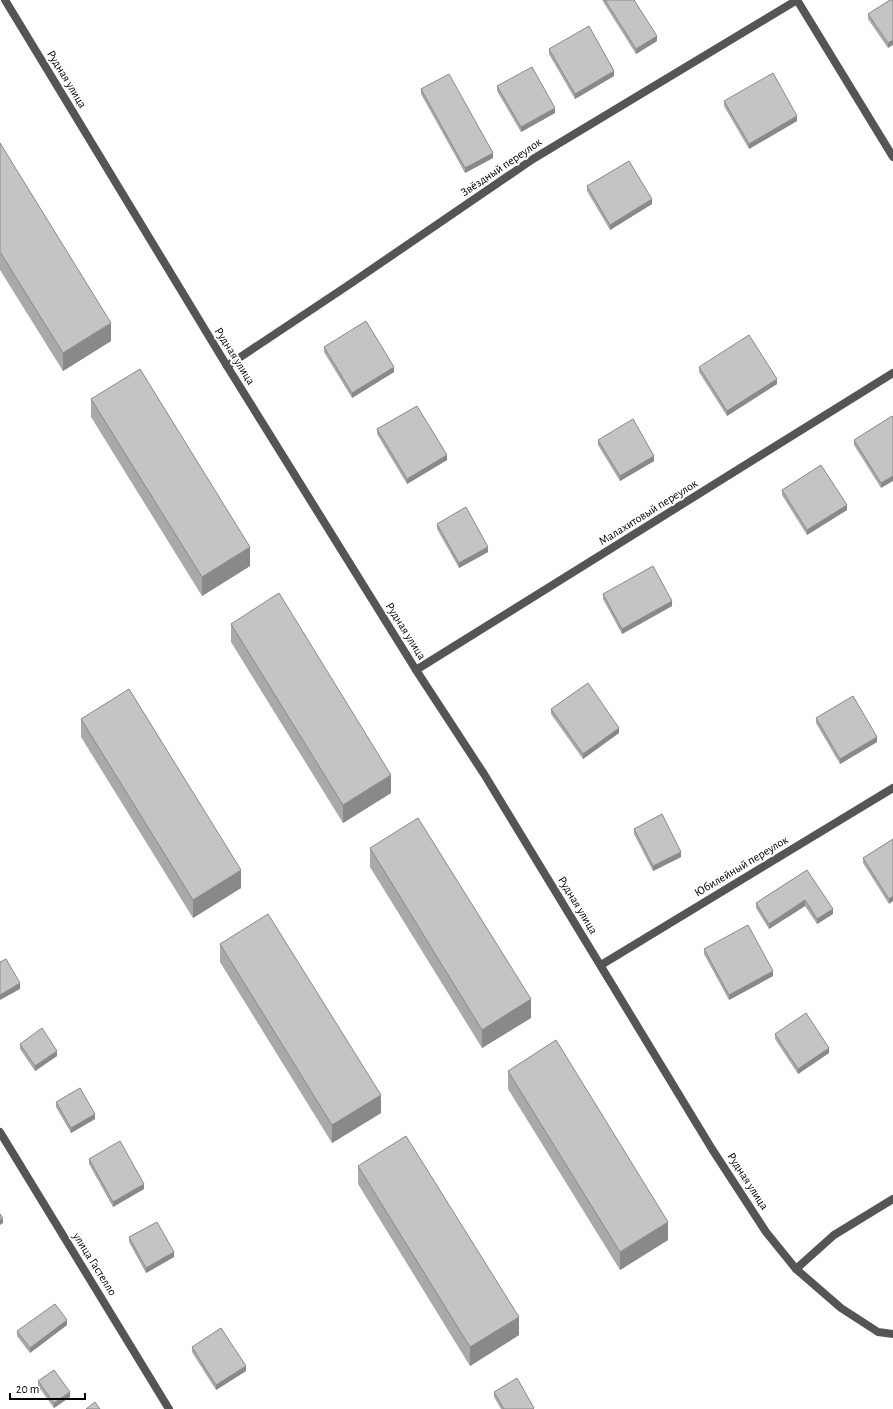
<svg xmlns="http://www.w3.org/2000/svg" width="893" height="1409" font-family="'Alegreya Sans',sans-serif">
  <style>
    .lines { fill: none; stroke-linecap: round; stroke-linejoin: round }
    .lane { stroke: #555; stroke-width: 8 }
    .street { stroke: #555; stroke-width: 8 }
    .wall { fill: #a9a9a9 }
    .shaded-wall { fill: #898989 }
    .building { fill: #c4c4c4; stroke: #898989 }
    .labels { text-anchor: middle; stroke-width: 4; stroke-linejoin: round; paint-order: stroke }
    .street-label { font-size: 12px; fill: #000; stroke: #fff }
  </style>
  <rect width="100%" height="100%" fill="#fff"/>
  <g class="lines">
    <!-- lane -->
    <path class="lane" d="M797,0L893,157"/>
    <!-- street -->
    <g class="street">
      <path d="M5,0L227,366L416,670L484,774L712,1149L766,1232L796,1269L841,1308L878,1332L893,1334"/>
      <path d="M227,366L350,284L533,159L797,0"/>
      <path d="M416,670L893,373"/>
      <path d="M601,965L893,788"/>
      <path d="M0,1132L169,1409"/>
      <path d="M796,1269L834,1235L893,1199"/>
    </g>
  </g>
  <!-- wall -->
  <g class="wall">
    <path d="M602,0H634L657,41L636,54Z"/>
    <path d="M890,0L888,48L868,19V14Z"/>
    <path d="M549,49L614,76L575,99L549,54Z"/>
    <path d="M497,86L555,113L521,132L497,91Z"/>
    <path d="M421,89L493,158L465,173L421,94Z"/>
    <path d="M724,101L797,121L749,149L724,106Z"/>
    <path d="M0,143L111,341L63,371L0,270Z"/>
    <path d="M587,186L652,204L610,230L587,191Z"/>
    <path d="M324,347L394,372L352,398L324,352Z"/>
    <path d="M699,367L777,384L727,416L699,372Z"/>
    <path d="M91,399L250,566L202,596L91,417Z"/>
    <path d="M893,418L881,488L854,445V440Z"/>
    <path d="M377,429L447,460L407,484L377,434Z"/>
    <path d="M598,440L654,461L620,481L598,445Z"/>
    <path d="M782,490L847,510L807,535L782,495Z"/>
    <path d="M437,524L488,552L459,568L437,529Z"/>
    <path d="M603,594L672,606L622,634L603,599Z"/>
    <path d="M231,624L391,793L343,823L231,642Z"/>
    <path d="M551,709L619,733L583,759L551,714Z"/>
    <path d="M816,718L877,742L840,764L816,723Z"/>
    <path d="M81,719L241,888L193,918L81,737Z"/>
    <path d="M634,829L681,857L653,871L634,834Z"/>
    <path d="M893,839L889,904L863,863V858Z"/>
    <path d="M370,848L531,1018L482,1048L370,867Z"/>
    <path d="M807,870L833,914L817,924L805,906L769,929L756,908V903Z"/>
    <path d="M220,944L381,1113L332,1143L220,962Z"/>
    <path d="M704,949L773,976L729,1000L704,954Z"/>
    <path d="M775,1034L829,1053L798,1074L775,1039Z"/>
    <path d="M20,1044L57,1056L35,1071L20,1049Z"/>
    <path d="M508,1071L668,1240L620,1270L508,1089Z"/>
    <path d="M56,1102L95,1119L71,1133L56,1107Z"/>
    <path d="M89,1159L144,1189L113,1207L89,1164Z"/>
    <path d="M358,1166L519,1335L470,1366L358,1184Z"/>
    <path d="M129,1237L174,1257L146,1273L129,1242Z"/>
    <path d="M67,1325L30,1353L17,1336V1331Z"/>
    <path d="M192,1347L246,1371L216,1390L192,1352Z"/>
    <path d="M38,1381L70,1397L54,1408L38,1386Z"/>
    <path d="M494,1392L534,1409H501L494,1397Z"/>
  </g>
  <!-- shaded-wall -->
  <g class="shaded-wall">
    <path d="M657,36V41L636,54V49Z"/>
    <path d="M893,40V45L888,48V43Z"/>
    <path d="M614,71V76L575,99V94Z"/>
    <path d="M555,108V113L521,132V127Z"/>
    <path d="M797,116V121L749,149V144Z"/>
    <path d="M493,153V158L465,173V168Z"/>
    <path d="M652,199V204L610,230V225Z"/>
    <path d="M111,323V341L63,371V353Z"/>
    <path d="M394,367V372L352,398V393Z"/>
    <path d="M777,379V384L727,416V411Z"/>
    <path d="M447,455V460L407,484V479Z"/>
    <path d="M654,456V461L620,481V476Z"/>
    <path d="M893,476V481L881,488V483Z"/>
    <path d="M847,505V510L807,535V530Z"/>
    <path d="M250,547V566L202,596V577Z"/>
    <path d="M488,547V552L459,568V563Z"/>
    <path d="M672,601V606L622,634V629Z"/>
    <path d="M619,728V733L583,759V754Z"/>
    <path d="M877,737V742L840,764V759Z"/>
    <path d="M391,775V793L343,823V805Z"/>
    <path d="M681,852V857L653,871V866Z"/>
    <path d="M241,870V888L193,918V900Z"/>
    <path d="M893,896V901L889,904V899Z"/>
    <path d="M805,900V906L769,929V924Z"/>
    <path d="M833,909V914L817,924V919Z"/>
    <path d="M773,971V976L729,1000V995Z"/>
    <path d="M20,983V989L0,1000V995Z"/>
    <path d="M531,999V1018L482,1048V1030Z"/>
    <path d="M829,1048V1053L798,1074V1069Z"/>
    <path d="M57,1051V1056L35,1071V1066Z"/>
    <path d="M381,1095V1113L332,1143V1125Z"/>
    <path d="M95,1114V1119L71,1133V1128Z"/>
    <path d="M144,1184V1189L113,1207V1202Z"/>
    <path d="M3,1218V1223L0,1225V1220Z"/>
    <path d="M668,1222V1240L620,1270V1252Z"/>
    <path d="M174,1252V1257L146,1273V1268Z"/>
    <path d="M519,1317V1335L470,1366V1347Z"/>
    <path d="M67,1320V1325L30,1353V1348Z"/>
    <path d="M246,1366V1371L216,1390V1385Z"/>
    <path d="M70,1392V1397L54,1408V1403Z"/>
  </g>
  <!-- building -->
  <g class="building">
    <path d="M605,0H634L657,36L636,49Z"/>
    <path d="M890,0H893V40L888,43L868,14Z"/>
    <path d="M589,26L614,71L575,94L549,49Z"/>
    <path d="M532,67L555,108L521,127L497,86Z"/>
    <path d="M773,73L797,116L749,144L724,101Z"/>
    <path d="M449,74L493,153L465,168L421,89Z"/>
    <path d="M0,143L111,323L63,353L0,252Z"/>
    <path d="M629,161L652,199L610,225L587,186Z"/>
    <path d="M366,321L394,367L352,393L324,347Z"/>
    <path d="M749,335L777,379L727,411L699,367Z"/>
    <path d="M140,369L250,547L202,577L91,399Z"/>
    <path d="M417,406L447,455L407,479L377,429Z"/>
    <path d="M892,416L893,418V476L881,483L854,440Z"/>
    <path d="M633,419L654,456L620,476L598,440Z"/>
    <path d="M821,465L847,505L807,530L782,490Z"/>
    <path d="M466,507L488,547L459,563L437,524Z"/>
    <path d="M653,566L672,601L622,629L603,594Z"/>
    <path d="M279,593L391,775L343,805L231,624Z"/>
    <path d="M588,683L619,728L583,754L551,709Z"/>
    <path d="M129,689L241,870L193,900L81,719Z"/>
    <path d="M853,696L877,737L840,759L816,718Z"/>
    <path d="M662,814L681,852L653,866L634,829Z"/>
    <path d="M418,818L531,999L482,1030L370,848Z"/>
    <path d="M893,839V896L889,899L863,858Z"/>
    <path d="M807,870L833,909L817,919L805,900L769,924L756,903Z"/>
    <path d="M268,914L381,1095L332,1125L220,944Z"/>
    <path d="M748,925L773,971L729,995L704,949Z"/>
    <path d="M6,959L20,983L0,995V962Z"/>
    <path d="M806,1013L829,1048L798,1069L775,1034Z"/>
    <path d="M42,1028L57,1051L35,1066L20,1044Z"/>
    <path d="M556,1040L668,1222L620,1252L508,1071Z"/>
    <path d="M80,1088L95,1114L71,1128L56,1102Z"/>
    <path d="M406,1136L519,1317L470,1347L358,1166Z"/>
    <path d="M120,1141L144,1184L113,1202L89,1159Z"/>
    <path d="M0,1214L3,1218L0,1220Z"/>
    <path d="M157,1222L174,1252L146,1268L129,1237Z"/>
    <path d="M55,1304L67,1320L30,1348L17,1331Z"/>
    <path d="M221,1328L246,1366L216,1385L192,1347Z"/>
    <path d="M54,1370L70,1392L54,1403L38,1381Z"/>
    <path d="M517,1378L534,1408L533,1409H504L494,1392Z"/>
    <path d="M95,1402L100,1409H86Z"/>
  </g>
  <g class="labels">
    <!-- street labels -->
    <g class="street-label">
      <text transform="translate(67 79) rotate(59)" y="4">Рудная улица</text>
      <text transform="translate(501 167) rotate(-34)" y="4">Звёздный переулок</text>
      <text transform="translate(235 356) rotate(58)" y="4">Рудная улица</text>
      <text transform="translate(648 512) rotate(-32)" y="4">Малахитовый переулок</text>
      <text transform="translate(406 631) rotate(58)" y="4">Рудная улица</text>
      <text transform="translate(741 866) rotate(-31)" y="4">Юбилейный переулок</text>
      <text transform="translate(578 905) rotate(59)" y="4">Рудная улица</text>
      <text transform="translate(748 1181) rotate(57)" y="4">Рудная улица</text>
      <text transform="translate(95 1264) rotate(58)" y="4">улица Гастелло</text>
    </g>
  </g>
  <!-- scale -->
  <path d="M10 1393v6h75v-6" fill="none" stroke="#000000" stroke-width="2"/>
  <text x="16" y="1393" font-size="12" fill="#000000" stroke="#ffffff" stroke-width="3" paint-order="stroke">20 m</text>
</svg>
